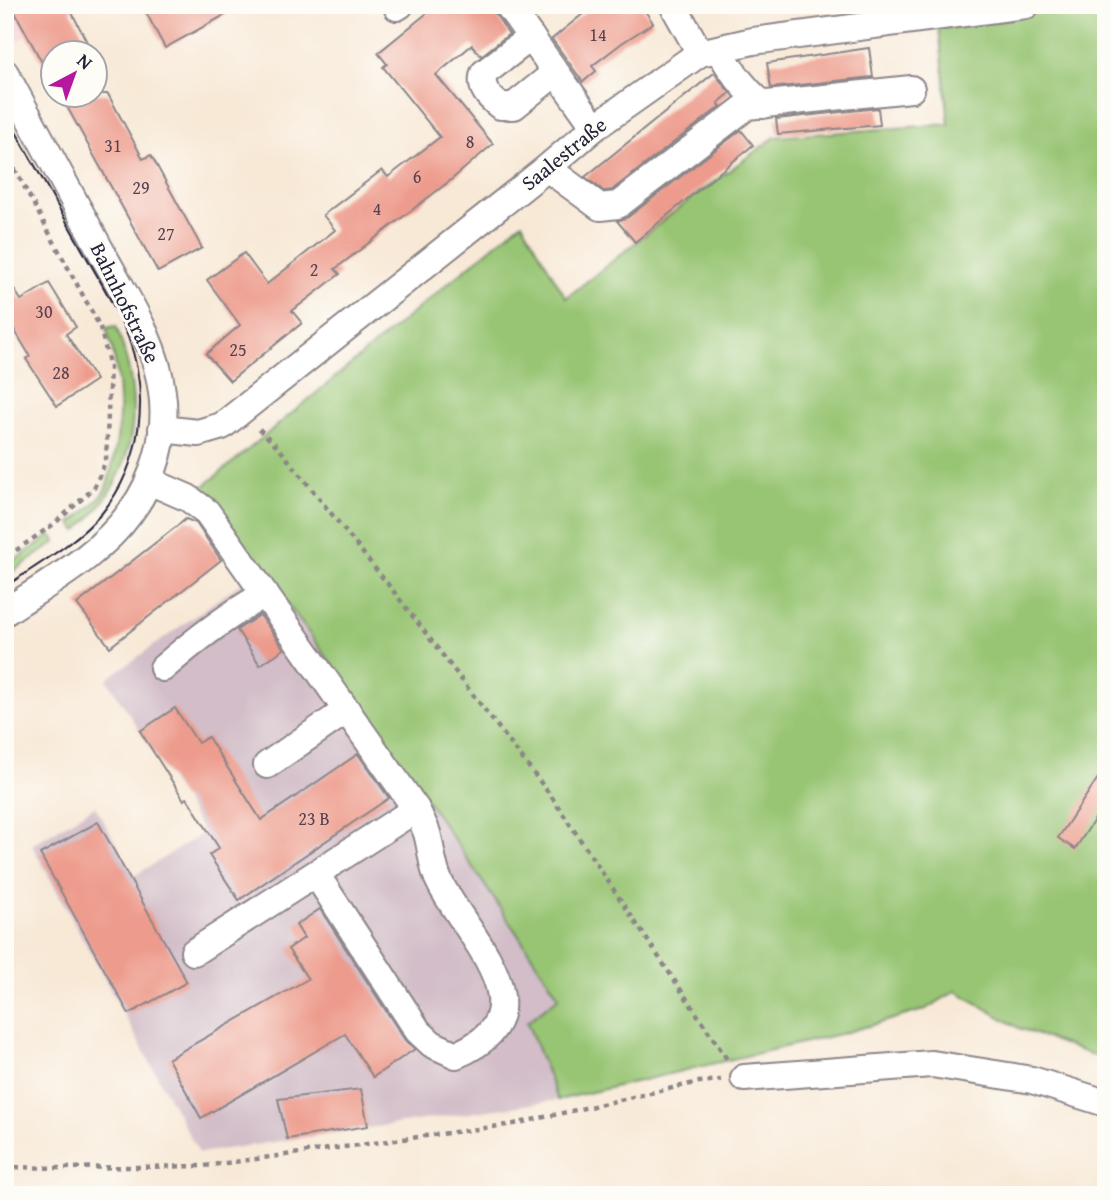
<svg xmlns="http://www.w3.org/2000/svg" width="1111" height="1200" font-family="'Gentium Book Plus',serif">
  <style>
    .built { fill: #f7cfd5 }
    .industrial { fill: #d2bdc8 }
    .green { fill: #98c573; stroke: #5d7457; stroke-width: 2 }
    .building { fill: #ed9b8c }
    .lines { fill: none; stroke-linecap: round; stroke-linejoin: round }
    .minor-casing { stroke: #8d8689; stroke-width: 30 }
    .path { stroke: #8d8689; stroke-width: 4.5; stroke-dasharray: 5 5; stroke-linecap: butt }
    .minor { stroke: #fff; stroke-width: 26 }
    .tram { stroke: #22223b; stroke-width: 2 }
    .labels { text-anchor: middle; stroke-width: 6; stroke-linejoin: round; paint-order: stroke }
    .number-label { font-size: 18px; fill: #55404f }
    .street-label { font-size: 21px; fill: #22223b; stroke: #fdfcf7 }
  </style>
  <rect width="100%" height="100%" fill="#fdfcf7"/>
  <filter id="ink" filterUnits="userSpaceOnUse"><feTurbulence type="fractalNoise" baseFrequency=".0143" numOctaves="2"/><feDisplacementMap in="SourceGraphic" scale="14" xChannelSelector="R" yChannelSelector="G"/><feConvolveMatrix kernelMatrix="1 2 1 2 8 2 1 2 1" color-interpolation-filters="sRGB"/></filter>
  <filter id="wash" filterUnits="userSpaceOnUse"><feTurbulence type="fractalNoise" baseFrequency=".00686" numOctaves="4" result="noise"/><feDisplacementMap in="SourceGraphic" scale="28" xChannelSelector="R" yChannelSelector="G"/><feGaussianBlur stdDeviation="1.57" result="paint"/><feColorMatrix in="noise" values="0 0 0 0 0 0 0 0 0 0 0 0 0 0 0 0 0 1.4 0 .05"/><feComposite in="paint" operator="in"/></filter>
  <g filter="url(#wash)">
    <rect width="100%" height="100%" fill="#f8e9d7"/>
    <!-- built -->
    <path class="built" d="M5,5H84L5,47Z"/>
    <!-- industrial -->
    <path class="industrial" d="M262,568L491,893L560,997L527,1022L558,1100L199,1153L32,845L95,806L134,876L204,833L107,679Z"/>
    <!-- green -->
    <g class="green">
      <path d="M1074,5H1106V1060L1019,1028L956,991L924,1010L844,1033L558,1100L527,1022L559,997C446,824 327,654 202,488L522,222L566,298L693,197L775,137L949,124L939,28Z"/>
      <path d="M116,326C145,403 140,472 77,531L71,523C82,514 95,505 103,493C110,482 111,469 114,457C123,412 121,371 106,328Z"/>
      <path d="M51,535L56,542L5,577V567Z"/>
    </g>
    <g id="blocks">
      <!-- building -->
      <g class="building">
        <path d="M11,5H68L92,52H52V81Z"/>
        <path d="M142,5H243L165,48Z"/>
        <path d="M437,5H489L509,34L481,56L472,45L436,75L493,144L451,180L335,269L340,274L292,311L302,323L230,381L206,354L240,325L207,280L244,253L267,284L335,230L323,215L382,170L388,177L440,137L383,67L387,64L378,53Z"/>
        <path d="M594,5H641L653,23L622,43L592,66L596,71L583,82L552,39Z"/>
        <path d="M869,48L873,77L771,88L767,63Z"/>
        <path d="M714,73L730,93L718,103L721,106L612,190L604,191L585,177Z"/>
        <path d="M60,94H108L143,159L151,155L202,248L158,272Z"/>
        <path d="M878,108L880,125L778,134L776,119Z"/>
        <path d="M741,130L753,145L635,242L617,221L628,217Z"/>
        <path d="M5,275L21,300L49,283L76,327L66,334L96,380L57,406L26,359L30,356L5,314Z"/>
        <path d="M186,519L196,523L221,560L110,647L77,604Z"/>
        <path d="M260,615L284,649L260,665L237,630Z"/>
        <path d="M175,708L198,743L208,737L261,820L358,754L389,798L239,900L209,855L219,848L187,798L184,800L140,731Z"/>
        <path d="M1106,766V802L1075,849L1058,838Z"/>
        <path d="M98,822L187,982L129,1014L40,854Z"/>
        <path d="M320,909L405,1040L415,1049L373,1077L345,1034L201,1118L168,1059L308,979L288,949L304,938L296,925Z"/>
        <path d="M361,1089L368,1126L287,1139L278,1099Z"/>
      </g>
    </g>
  </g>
  <g filter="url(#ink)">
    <use href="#blocks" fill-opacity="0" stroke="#8d8689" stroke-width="2"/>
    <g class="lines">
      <defs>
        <g id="minor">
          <path d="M508,5L595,127"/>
          <path d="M673,5L700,53"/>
          <path d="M397,7L400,5"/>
          <path d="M531,37L484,73C479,88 489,97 500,106H514L555,73"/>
          <path d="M719,49C730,71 745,89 763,105"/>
          <path d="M5,73C37,132 69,192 101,251C125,296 156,341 162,392C168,433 155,480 130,513C99,556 48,583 5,612"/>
          <path d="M547,168L600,207L618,205L747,106L911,89"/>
          <path d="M162,429L198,433L222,426L547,168L595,127L700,53L753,41L1026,5"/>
          <path d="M149,481L188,498L207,512L416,809C420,817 424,825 427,833C432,851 432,869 441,885C470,940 552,1015 456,1055L432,1044L418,1031L316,874"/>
          <path d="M163,668C195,640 228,615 265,594"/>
          <path d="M267,765L347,710"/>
          <path d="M194,952L416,809"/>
          <path d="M744,1078L932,1064L1032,1080L1106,1103"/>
        </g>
      </defs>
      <!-- minor casing -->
      <use href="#minor" class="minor-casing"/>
      <!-- path -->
      <g class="path">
        <path d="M5,151L100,327L110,367L106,461L94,488L54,524L5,558"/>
        <path d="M259,429L278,447L394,592L551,796L727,1059"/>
        <path d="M5,1167L61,1168L204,1166L514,1124L699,1082L721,1080"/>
      </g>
      <!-- minor -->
      <use href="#minor" class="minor"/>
      <!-- tram -->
      <path class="tram" d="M5,112C29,156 54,199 78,242C95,273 115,304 128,337C150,395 142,464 102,513C76,543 38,564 5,587"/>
    </g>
  </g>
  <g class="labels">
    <!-- number labels -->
    <g class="number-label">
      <text x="598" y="41">14</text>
      <text x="470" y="148">8</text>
      <text x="113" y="152">31</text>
      <text x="417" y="183">6</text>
      <text x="141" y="194">29</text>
      <text x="377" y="215">4</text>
      <text x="166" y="240">27</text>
      <text x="314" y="276">2</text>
      <text x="44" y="318">30</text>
      <text x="238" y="356">25</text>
      <text x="61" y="379">28</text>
      <text x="314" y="825">23 B</text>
    </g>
    <!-- street labels -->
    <g class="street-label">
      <text transform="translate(564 154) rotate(-39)" y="7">Saalestraße</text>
      <text transform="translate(125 303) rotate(64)" y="7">Bahnhofstraße</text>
    </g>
  </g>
  <!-- margin -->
  <rect width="1111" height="1200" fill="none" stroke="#fdfcf7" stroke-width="28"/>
  <!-- north arrow -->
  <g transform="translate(74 74) rotate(41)"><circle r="33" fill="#fdfcf7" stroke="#a5a5ac" stroke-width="2"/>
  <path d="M0-5L12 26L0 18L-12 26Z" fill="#b5179e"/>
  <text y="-10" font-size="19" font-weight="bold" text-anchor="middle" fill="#22223b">N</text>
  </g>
</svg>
